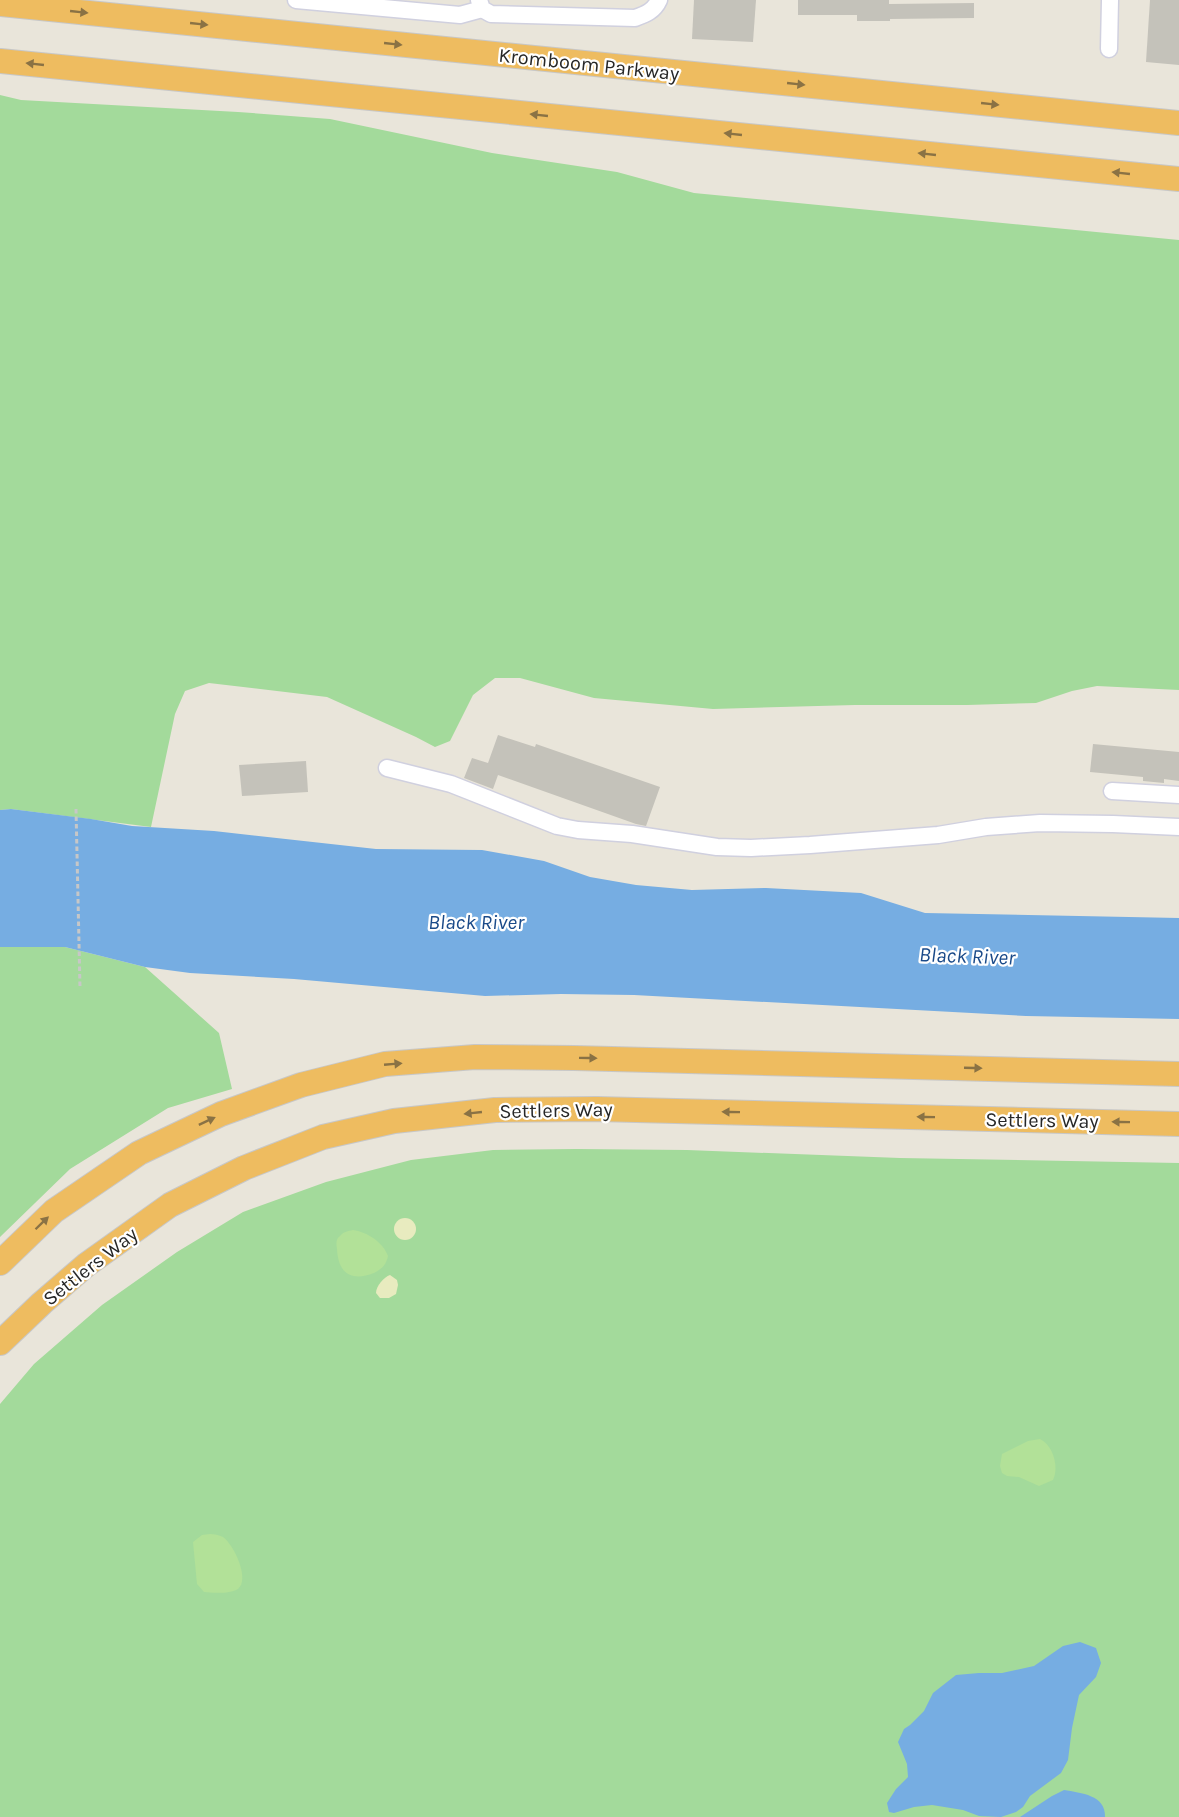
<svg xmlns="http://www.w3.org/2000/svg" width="1179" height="1817" font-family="Karla,sans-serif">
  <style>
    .green { fill: #a3da9b }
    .sand { fill: #e8ebbf }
    .pitch { fill: #b2e198 }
    .water { fill: #76ade2 }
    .building { fill: #c4c2ba }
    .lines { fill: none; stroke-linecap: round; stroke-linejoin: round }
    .minor-casing { stroke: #d0d0df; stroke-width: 19 }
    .highway-casing { stroke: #c7c7c7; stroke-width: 26 }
    .path { stroke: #c7c7c7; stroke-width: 3; stroke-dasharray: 4.5 3; stroke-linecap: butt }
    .minor { stroke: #fff; stroke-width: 16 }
    .highway { stroke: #eebc60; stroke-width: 24 }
    .oneway { fill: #8a7244 }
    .labels { text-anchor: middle; stroke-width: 4.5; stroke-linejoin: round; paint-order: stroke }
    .street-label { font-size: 20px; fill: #272727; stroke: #fff }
    .water-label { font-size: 21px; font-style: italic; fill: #1a4a89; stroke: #fff }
  </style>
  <rect width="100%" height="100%" fill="#e9e5da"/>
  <!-- green -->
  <g class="green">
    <path d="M0,95L21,100L238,112L330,119L492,153L617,172L694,193L1179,240V690L1097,686L1072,691L1036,703L967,705H855L713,709L594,698L520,678H495L473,695L450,741L435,747L416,737L327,697L209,683L185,691L175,714L151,827L11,809L0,810Z"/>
    <path d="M0,947H65L145,967L219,1033L232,1089L168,1108L70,1169L0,1237Z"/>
    <path d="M576,1149L687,1150L900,1158L1179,1163V1817H0V1404L34,1364L102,1305L177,1252L243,1212L326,1182L411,1160L493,1150Z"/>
  </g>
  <!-- sand -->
  <g class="sand">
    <circle cx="405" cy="1229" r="11"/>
    <path d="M390,1275L397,1280L398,1285L396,1294L389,1298H380L376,1293C376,1286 384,1277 390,1275Z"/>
  </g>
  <!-- pitch -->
  <g class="pitch">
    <path d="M353,1230C367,1232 383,1242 388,1256C386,1265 382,1269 374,1273C351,1282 338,1273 337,1249C336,1243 336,1239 340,1236C343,1232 348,1231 353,1230Z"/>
    <path d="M1040,1439C1054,1446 1059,1468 1053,1480L1039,1486L1019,1477L1007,1476L1002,1473L1000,1466L1002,1454L1028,1441Z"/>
    <path d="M210,1534C214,1534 219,1535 223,1537C234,1545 250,1579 238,1589C230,1594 213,1593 204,1592L197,1584L193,1542L202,1535Z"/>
  </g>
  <!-- water -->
  <g class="water">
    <path d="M11,809L91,819L132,826L214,831L376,849L482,850L544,861L590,877L636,885L692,890L766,888L861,893L925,913L1179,918V1019L1026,1016L634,995L561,994L485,996L294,979L190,973L145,967L65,947H0V810Z"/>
    <path d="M1080,1642L1096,1648L1101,1663L1096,1677L1079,1695L1072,1728L1068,1760L1061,1773L1030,1796L1023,1807L1016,1812L1001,1817L979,1816L963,1810L932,1805L914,1807L894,1813L889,1812L887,1803L896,1789L908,1777L907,1764L898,1742L904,1729L910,1725L924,1711L933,1693L956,1675L979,1673H1002L1034,1666L1063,1646Z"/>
    <path d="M1064,1790C1081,1793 1106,1795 1105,1817H1020L1052,1796Z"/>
  </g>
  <!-- building -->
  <g class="building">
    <path d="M694,0H756L753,42L692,39Z"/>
    <path d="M798,0H889V4L974,3V18L890,19V21H857V15H798Z"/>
    <path d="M1150,0H1179V65L1146,62Z"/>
    <path d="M498,735L535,747L536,744L660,787L646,826L636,824L498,775L493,789L464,778L472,758L488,763Z"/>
    <path d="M1093,744L1179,752V781L1164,779V783L1143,781V777L1090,772Z"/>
    <path d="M306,761L308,792L242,796L239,765Z"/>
  </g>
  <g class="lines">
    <defs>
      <g id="minor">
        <path d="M296,0L460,15L482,9"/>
        <path d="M479,0L482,9L491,14L635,18C646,14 654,11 659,0"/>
        <path d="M1109,49L1110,0"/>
        <path d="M387,768L451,784L557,826L578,830L632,834L717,847L751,848L810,845L938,835L986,827L1040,823L1113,824L1179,827"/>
        <path d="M1112,791L1179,795"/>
      </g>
      <g id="highway">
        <path d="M0,4L1179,123"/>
        <path d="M0,61L1179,179"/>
        <path d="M0,1263L54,1211L139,1153L221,1114L301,1085L385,1064L475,1057L574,1058L1179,1074"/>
        <path d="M0,1343L42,1303L86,1265L170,1205L244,1168L323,1137L394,1121L495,1110L597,1109L1179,1124"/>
      </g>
    </defs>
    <!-- minor casing -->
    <use href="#minor" class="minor-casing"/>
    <!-- highway casing -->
    <use href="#highway" class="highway-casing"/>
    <!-- path -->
    <path class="path" d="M76,809L80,988"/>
    <!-- minor -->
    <use href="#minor" class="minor"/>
    <!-- highway -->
    <use href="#highway" class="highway"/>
  </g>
  <!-- one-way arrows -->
  <defs><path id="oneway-solid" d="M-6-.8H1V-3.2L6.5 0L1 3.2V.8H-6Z" transform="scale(1.5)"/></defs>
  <g class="oneway">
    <use href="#oneway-solid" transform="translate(79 12) rotate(6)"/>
    <use href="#oneway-solid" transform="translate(199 24) rotate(6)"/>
    <use href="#oneway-solid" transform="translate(393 44) rotate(6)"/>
    <use href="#oneway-solid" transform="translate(35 64) rotate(-174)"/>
    <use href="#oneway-solid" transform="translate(796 84) rotate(6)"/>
    <use href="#oneway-solid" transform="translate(990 104) rotate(6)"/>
    <use href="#oneway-solid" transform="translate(539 115) rotate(-174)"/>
    <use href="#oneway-solid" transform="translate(733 134) rotate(-174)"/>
    <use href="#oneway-solid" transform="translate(927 154) rotate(-174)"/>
    <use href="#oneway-solid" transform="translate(1121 173) rotate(-174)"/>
    <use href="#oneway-solid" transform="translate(588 1058) rotate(1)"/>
    <use href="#oneway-solid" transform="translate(393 1064) rotate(-5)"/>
    <use href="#oneway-solid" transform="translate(973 1068) rotate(2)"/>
    <use href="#oneway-solid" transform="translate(731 1112) rotate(-179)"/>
    <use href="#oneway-solid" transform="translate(473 1113) rotate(174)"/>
    <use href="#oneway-solid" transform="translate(926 1117) rotate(-179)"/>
    <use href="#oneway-solid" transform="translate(207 1121) rotate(-25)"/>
    <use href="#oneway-solid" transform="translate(1121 1122) rotate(-179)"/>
    <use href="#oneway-solid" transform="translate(42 1223) rotate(-44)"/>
  </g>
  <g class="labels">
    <!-- street labels -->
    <g class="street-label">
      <text transform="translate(589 64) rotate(6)" y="7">Kromboom Parkway</text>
      <text transform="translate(556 1110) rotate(-1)" y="7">Settlers Way</text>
      <text transform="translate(1042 1120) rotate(1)" y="7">Settlers Way</text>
      <text transform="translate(90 1266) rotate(-38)" y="7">Settlers Way</text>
    </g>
    <!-- water labels -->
    <g class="water-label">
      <text x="476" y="929">Black River</text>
      <text transform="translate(967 956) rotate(2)" y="7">Black River</text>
    </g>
  </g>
</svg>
